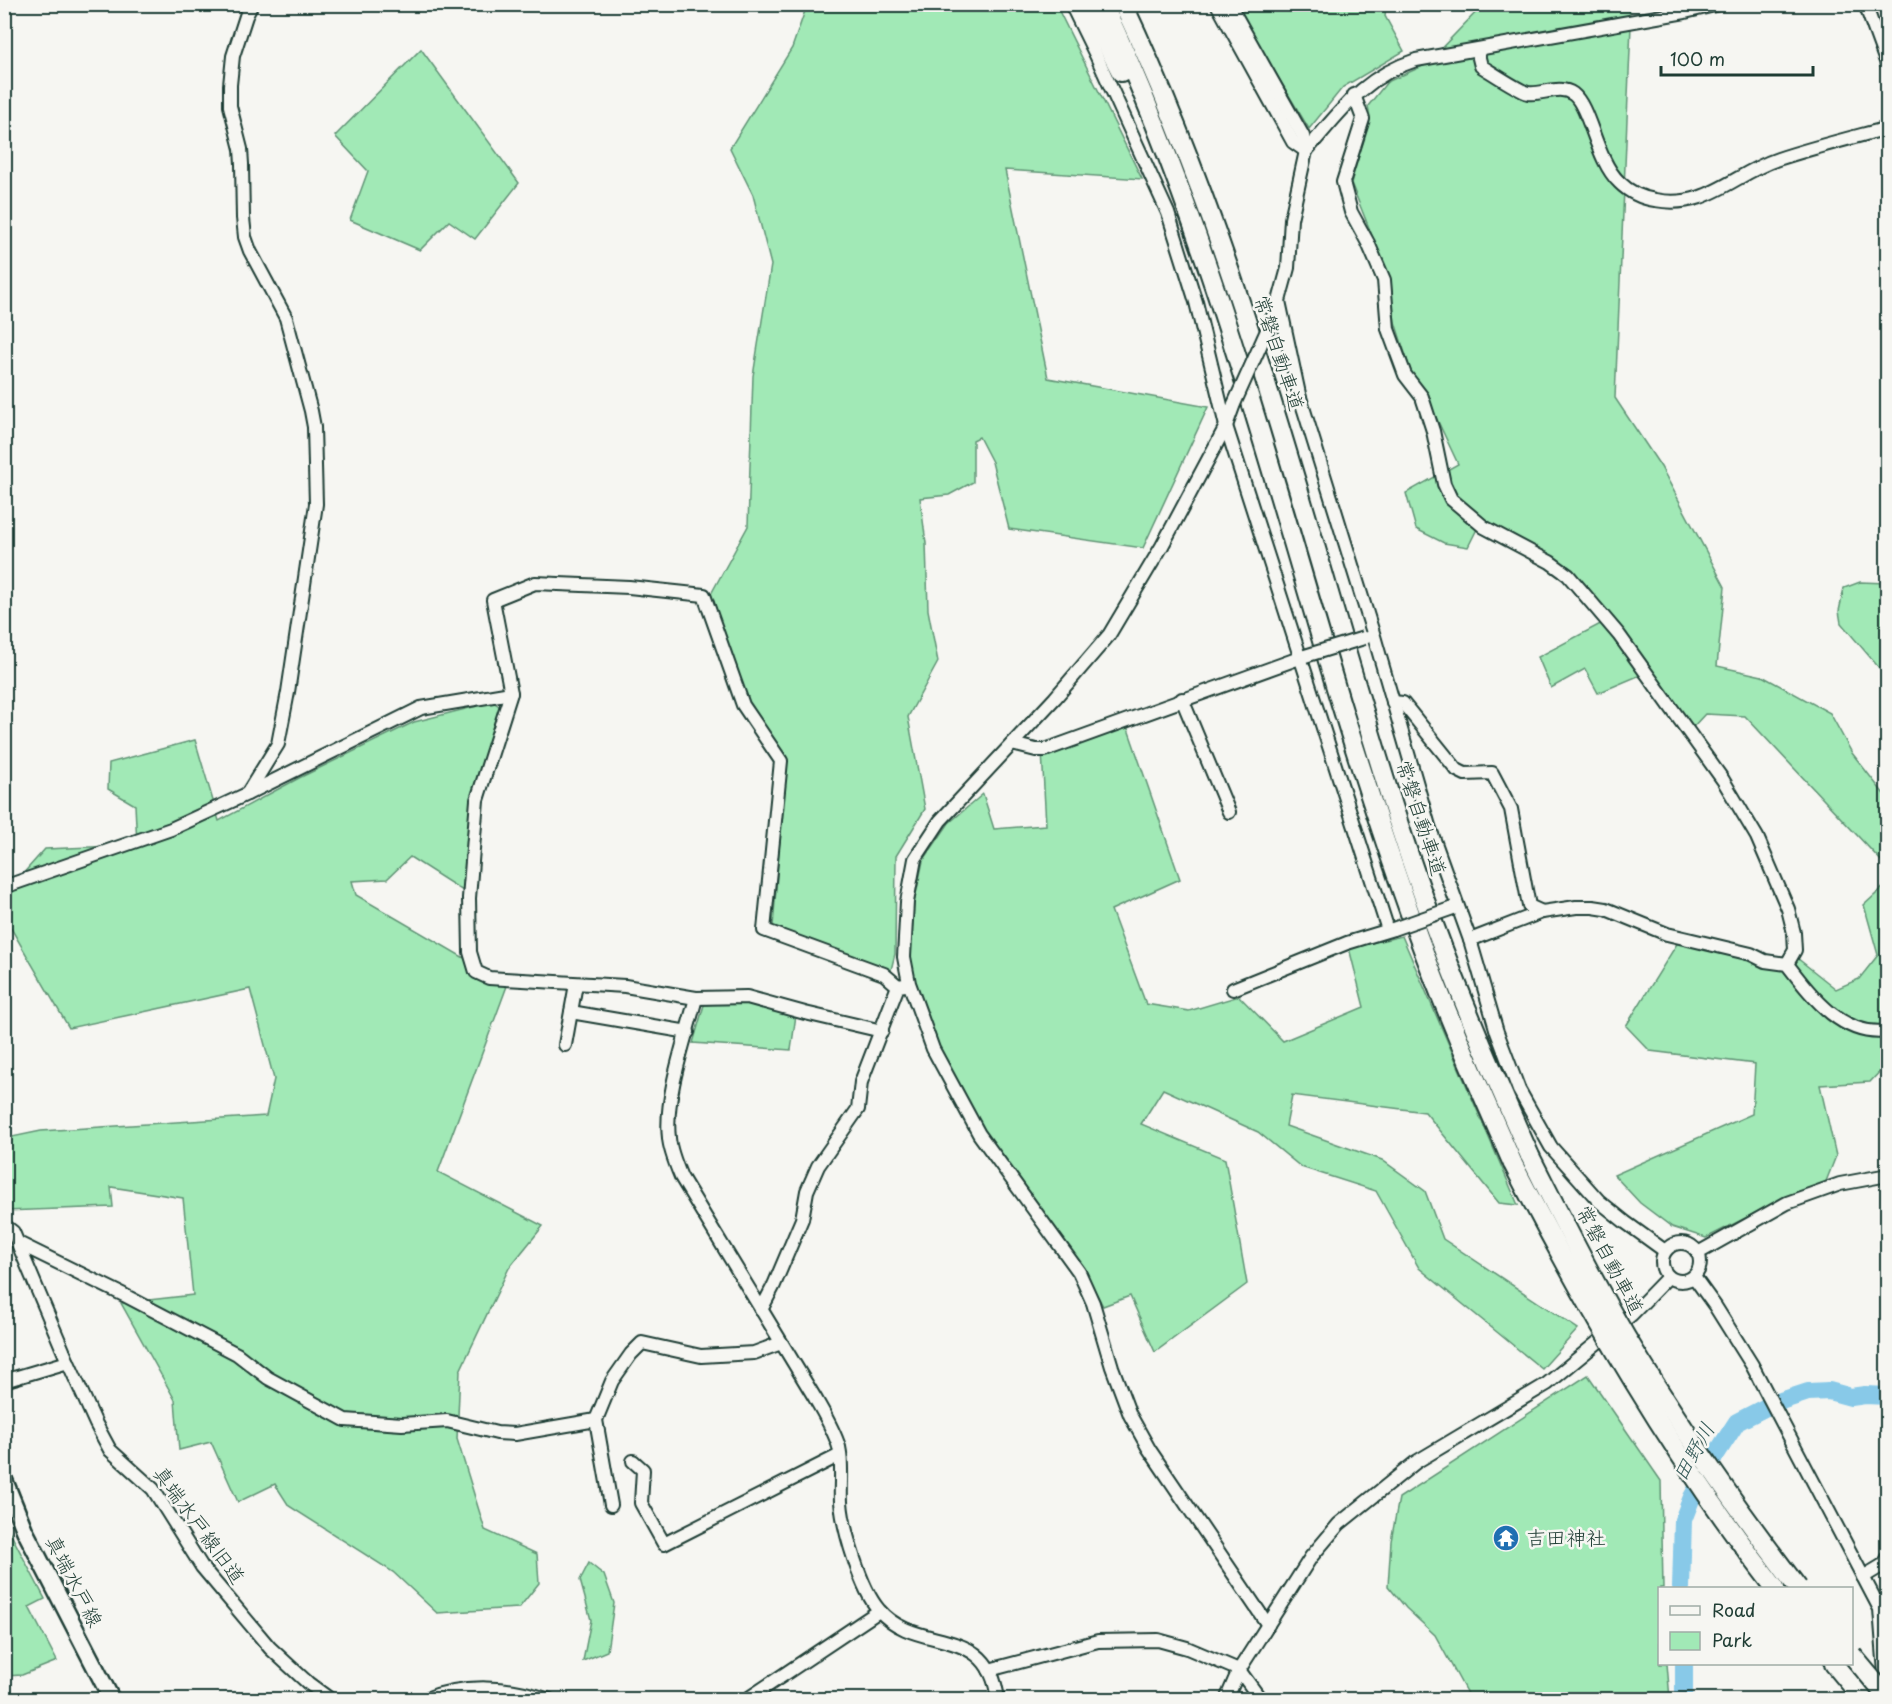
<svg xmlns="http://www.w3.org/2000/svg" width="1892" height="1704" font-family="'Playpen Sans','Klee One',sans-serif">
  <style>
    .green { fill: #a1e9b6; stroke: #609375; stroke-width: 1.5 }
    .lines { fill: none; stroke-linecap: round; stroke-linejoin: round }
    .river { stroke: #88c9e8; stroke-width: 18 }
    .minor-casing { stroke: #1f3d34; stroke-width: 16 }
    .major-casing { stroke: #1f3d34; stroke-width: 20 }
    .highway-casing { stroke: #1f3d34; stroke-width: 22 }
    .minor { stroke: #f6f6f2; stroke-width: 12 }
    .major { stroke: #f6f6f2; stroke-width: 15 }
    .highway { stroke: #f6f6f2; stroke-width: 18 }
    .minor-bridge-casing { stroke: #1f3d34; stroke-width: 16; stroke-linecap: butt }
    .highway-bridge-casing { stroke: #1f3d34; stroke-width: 22; stroke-linecap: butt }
    .minor-bridge { stroke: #f6f6f2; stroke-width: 12 }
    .highway-bridge { stroke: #f6f6f2; stroke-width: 18 }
    .labels { text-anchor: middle; stroke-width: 5; stroke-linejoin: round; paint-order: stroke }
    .street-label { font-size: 20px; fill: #1f3d34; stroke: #f6f6f2 }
    .poi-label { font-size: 20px; fill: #1f3d34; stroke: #f6f6f2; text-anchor: start }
    .water-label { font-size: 21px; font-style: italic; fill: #345958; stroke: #f6f6f2 }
  </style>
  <rect width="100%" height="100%" fill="#f6f6f2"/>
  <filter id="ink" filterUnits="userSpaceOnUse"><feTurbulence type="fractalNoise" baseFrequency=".0167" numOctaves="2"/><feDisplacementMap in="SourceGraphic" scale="12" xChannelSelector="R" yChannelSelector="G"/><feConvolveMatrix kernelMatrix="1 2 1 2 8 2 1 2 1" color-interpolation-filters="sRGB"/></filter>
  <g filter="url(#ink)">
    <!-- green -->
    <g class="green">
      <path d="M807,5H1056L1142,179L1005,170L1048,378L1208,407L1143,548L1009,529L992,462L979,437L973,440V482L949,495L920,498L926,543L928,610L938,662L908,717L925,809L896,856L895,954L891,970L773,927L786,761L747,700L711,594L748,526L753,376L771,265L753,195L730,148L792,48Z"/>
      <path d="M1235,5H1386L1385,16L1404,51L1343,87L1309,129Z"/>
      <path d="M1483,5H1629L1631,26L1615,398L1661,467L1725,587L1717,666L1762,676L1830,713L1852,753L1887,798V867L1745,716L1705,714L1691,729L1661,684L1638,676L1598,693L1585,669L1551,688L1538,657L1610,619L1591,593L1571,571L1481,521L1468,547L1444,543L1416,529L1406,493L1458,464L1427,398L1411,372L1395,322L1389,278L1351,183L1370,117L1368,106L1387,82L1425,65Z"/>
      <path d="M421,49L519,183L475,239L449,221L420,250L350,220L368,171L335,136Z"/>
      <path d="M1860,582L1887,583V673L1880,669L1841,623L1839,611L1844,588Z"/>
      <path d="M493,702L502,708L473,799L463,891L410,857L387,879L352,881L356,895L466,959L473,977L507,986L438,1172L543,1226L509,1268L460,1371L457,1439L485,1530L537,1554L539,1583L519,1608L437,1613L393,1572L289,1506L275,1484L238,1502L211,1442L179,1450L175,1400L121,1303L193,1295L183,1198L111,1187L113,1207L5,1211L7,1138L41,1131L266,1116L274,1079L250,989L69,1028L5,918L4,895L45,849L137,845L135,805L108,789L109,763L195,740L219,821L299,778L414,722Z"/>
      <path d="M1127,726L1180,879L1111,910L1146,1004L1189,1011L1239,996L1283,1041L1364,1007L1349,948L1402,936L1518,1205L1499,1203L1425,1112L1292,1095L1286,1126L1382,1160L1425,1191L1443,1239L1578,1329L1542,1369L1419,1268L1376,1191L1301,1167L1258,1132L1163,1089L1141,1124L1225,1159L1247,1284L1155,1352L1130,1296L1103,1306L1082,1267L984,1131L937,1047L915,981L910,955L914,903L923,861L949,823L983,794L994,829L1046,825L1042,751Z"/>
      <path d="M1887,884V1064L1870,1082L1820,1085L1836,1156L1825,1184L1785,1198L1706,1238L1672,1227L1640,1203L1614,1175L1752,1114L1755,1064L1650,1051L1626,1026L1678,942L1749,956L1765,965L1797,958L1836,989L1859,979L1878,955L1864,905Z"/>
      <path d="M748,1001L796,1015L791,1050L693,1043L704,1005Z"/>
      <path d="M1588,1375L1661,1481L1663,1588H1660V1664H1667L1670,1699H1470L1435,1635L1406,1608L1388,1586L1391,1541L1399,1498Z"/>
      <path d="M5,1523L45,1599L29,1607L57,1661L22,1675L5,1676Z"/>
      <path d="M589,1563L604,1575L614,1603L607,1651L583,1661L591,1620L580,1580Z"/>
    </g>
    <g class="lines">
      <!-- river -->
      <g class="river">
        <path d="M1681,1588L1683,1520L1692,1497L1713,1459L1737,1422L1772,1404L1808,1392L1829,1391L1851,1397L1865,1395L1888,1396"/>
        <path d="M1684,1664V1700"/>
      </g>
      <defs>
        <g id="minor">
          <path d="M1071,4L1096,55L1168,213L1196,302L1226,426L1388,930"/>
          <path d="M1217,4L1293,142L1306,151"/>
          <path d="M1229,4L1303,136L1306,151L1291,219L1288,268L1279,301L1269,326"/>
          <path d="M1865,4L1888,67"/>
          <path d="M1477,50L1481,66C1491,72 1519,91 1528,93C1543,95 1559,84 1573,94C1590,107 1596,160 1619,182C1629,192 1641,198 1655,200C1707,210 1733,174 1778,159C1814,147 1851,138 1888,128"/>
          <path d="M1354,95L1363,119L1343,182L1351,212L1368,243L1384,280L1388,329L1405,375L1422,397L1433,431L1444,484L1451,499L1484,527L1550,562L1568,575L1619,635L1723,780L1757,837L1788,909L1794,933L1795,950L1787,964"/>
          <path d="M1306,151C1341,111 1363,77 1416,60L1685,12L1719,4"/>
          <path d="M1279,301L1299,394L1374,636L1429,826L1470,940L1497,1032L1519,1090L1551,1147L1599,1201L1625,1222L1665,1251"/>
          <path d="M1234,404L1226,426L1162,546L1109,635L1055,698L940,821L915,859L907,902L904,957L909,983L933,1049L979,1134L1079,1272L1093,1303L1112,1367L1130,1415L1149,1449L1268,1625"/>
          <path d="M1182,699L1229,812"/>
          <path d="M1393,702L1403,703L1457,770L1465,774L1492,773L1511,809L1529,906L1542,912"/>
          <path d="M1012,744L1036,750H1045L1305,656"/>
          <path d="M247,794L278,744L288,692L316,504L314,427L311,411L286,318L250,251L245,237L243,218L242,164L241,149L230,106V85L233,56L246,16L252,4"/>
          <path d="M4,887L171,829L247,794L421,708L511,693"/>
          <path d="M1470,940L1542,912L1576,907H1593L1606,909L1667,934L1751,954L1765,961L1787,964C1811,995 1842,1038 1888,1031"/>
          <path d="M1233,989L1347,943L1393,929"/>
          <path d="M696,998C686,1037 664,1098 669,1138C670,1151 676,1165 681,1177L815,1398C824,1414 834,1430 839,1447C843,1465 840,1484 841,1502C843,1529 861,1590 879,1610C917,1655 989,1621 998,1700"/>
          <path d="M571,1012L688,1032"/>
          <path d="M882,1031L805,1013L747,997L696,998L625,986L489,978L476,972L470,952L469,898L477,800L511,693L493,600L535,583L629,587L704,595L743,705L781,761L764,930L884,974L898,986"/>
          <path d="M565,1045L576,984"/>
          <path d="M4,1225L13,1232L68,1362L96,1424L110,1450L153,1489L202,1567L270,1648L308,1683L331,1700"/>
          <circle cx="1681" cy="1262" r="19"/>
          <path d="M18,1243L124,1295L237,1354L268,1378L345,1420L402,1424L447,1421L497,1433L515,1434L596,1420"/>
          <path d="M1698,1253L1787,1203L1840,1184L1888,1175"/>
          <path d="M1694,1277L1715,1306L1752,1365L1880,1609L1887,1698"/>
          <path d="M761,1310L774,1285L802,1219L807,1191L818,1166L858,1109L861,1082L898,986L905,985"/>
          <path d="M4,1381L68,1362"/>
          <path d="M633,1461L643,1470L641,1503L664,1544L840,1455"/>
          <path d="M611,1505L596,1420L612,1381L631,1354L642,1343L701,1356L754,1353L781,1343"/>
          <path d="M1863,1577L1883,1565L1888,1556"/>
          <path d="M989,1670L1098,1641L1158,1640L1187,1648L1239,1670L1261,1700"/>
          <path d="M423,1700C463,1683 510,1686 550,1700"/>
          <path d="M746,1700L879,1611"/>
          <path d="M1226,1700L1239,1670L1311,1557L1339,1524L1416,1462L1547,1384L1632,1314L1668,1277"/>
        </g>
        <path id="major" d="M4,1479L25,1531L112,1700"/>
        <g id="highway">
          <path d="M1086,4L1121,72"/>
          <path d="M1103,4C1208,227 1269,466 1340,701C1364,779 1390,858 1418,936C1446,1013 1480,1089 1513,1164"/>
          <path d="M1123,4C1248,268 1312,555 1401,831C1437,942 1482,1049 1530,1156"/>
          <path d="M1834,1664L1864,1700"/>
        </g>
      </defs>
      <!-- minor casing -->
      <use href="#minor" class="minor-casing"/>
      <!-- major casing -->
      <use href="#major" class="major-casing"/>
      <!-- highway casing -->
      <use href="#highway" class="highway-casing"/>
      <!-- minor -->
      <use href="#minor" class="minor"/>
      <!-- major -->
      <use href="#major" class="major"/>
      <!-- highway -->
      <use href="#highway" class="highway"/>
      <defs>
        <g id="minor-bridge">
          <path d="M1234,404L1269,326"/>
          <path d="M1305,656L1364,638"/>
          <path d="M1393,929L1453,908"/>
        </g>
        <g id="highway-bridge">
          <path d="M1530,1156C1561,1217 1591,1278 1626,1337C1678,1424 1737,1508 1798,1588"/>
          <path d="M1513,1164C1589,1312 1673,1457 1775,1588"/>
          <path d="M1852,1655L1888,1698"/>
        </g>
      </defs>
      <!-- minor-bridge casing -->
      <use href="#minor-bridge" class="minor-bridge-casing"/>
      <!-- highway-bridge casing -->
      <use href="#highway-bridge" class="highway-bridge-casing"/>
      <!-- minor-bridge -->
      <use href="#minor-bridge" class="minor-bridge"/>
      <!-- highway-bridge -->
      <use href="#highway-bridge" class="highway-bridge"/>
    </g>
  </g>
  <!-- icons -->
  <defs>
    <symbol id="temple-disc" viewBox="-11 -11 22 22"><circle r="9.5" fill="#1f6fb2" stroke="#f6f6f2"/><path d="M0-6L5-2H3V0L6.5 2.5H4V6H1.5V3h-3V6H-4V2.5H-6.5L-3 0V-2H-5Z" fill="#fff"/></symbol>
  </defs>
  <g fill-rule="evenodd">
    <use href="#temple-disc" x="1491" y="1523" width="30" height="30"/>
  </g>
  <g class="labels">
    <!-- street labels -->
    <g class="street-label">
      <text transform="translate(1279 353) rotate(72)" y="7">常磐自動車道</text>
      <text transform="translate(1421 818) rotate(72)" y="7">常磐自動車道</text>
      <text transform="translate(1610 1260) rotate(62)" y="7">常磐自動車道</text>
      <text transform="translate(199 1525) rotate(54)" y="7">真端水戸線旧道</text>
      <text transform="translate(74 1581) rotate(63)" y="7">真端水戸線</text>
    </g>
    <!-- poi labels -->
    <g class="poi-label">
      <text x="1526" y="1545">吉田神社</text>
    </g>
    <!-- water labels -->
    <g class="water-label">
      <text transform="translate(1694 1452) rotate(-61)" y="7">田野川</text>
    </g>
  </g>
  <!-- margin -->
  <rect width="1892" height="1704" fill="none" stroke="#f6f6f2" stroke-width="24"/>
  <rect x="12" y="12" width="1868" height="1680" fill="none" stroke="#1f3d34" stroke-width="2" filter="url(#ink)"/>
  <!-- legend -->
  <rect x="1658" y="1587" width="195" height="78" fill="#f6f6f2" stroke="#a0aca6" stroke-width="1.5"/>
  <rect x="1670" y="1606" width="30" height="9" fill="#f6f6f2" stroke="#a0aca6" stroke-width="1.5"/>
  <text x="1712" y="1617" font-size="18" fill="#1f3d34">Road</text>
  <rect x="1670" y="1632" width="30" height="18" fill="#a1e9b6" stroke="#a0aca6" stroke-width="1.5"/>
  <text x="1712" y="1647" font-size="18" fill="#1f3d34">Park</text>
  <!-- scale -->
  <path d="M1661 66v9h152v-9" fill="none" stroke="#1f3d34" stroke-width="3"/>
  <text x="1670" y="66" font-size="18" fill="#1f3d34" stroke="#f6f6f2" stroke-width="4.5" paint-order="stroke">100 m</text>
</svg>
